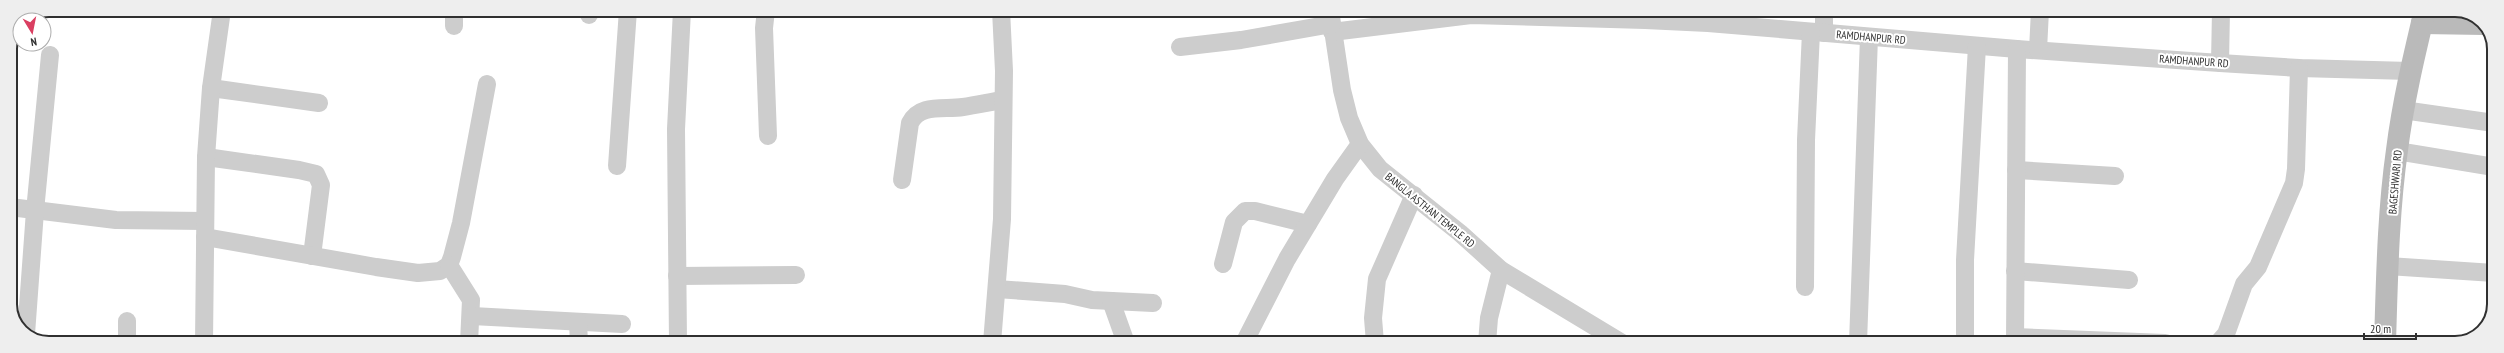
<svg xmlns="http://www.w3.org/2000/svg" width="2504" height="353" font-family="'PT Sans Narrow',sans-serif">
  <style>
    .lines { fill: none; stroke-linecap: round; stroke-linejoin: round }
    .street { stroke: #cdcdcd; stroke-width: 18 }
    .secondary { stroke: #bababa; stroke-width: 22 }
    .labels { text-anchor: middle; stroke-width: 4; stroke-linejoin: round; paint-order: stroke }
    .street-label { font-size: 11px; fill: #303030; stroke: #fff }
    .rim { fill: none; stroke: #303030; stroke-width: 2 }
  </style>
  <rect width="100%" height="100%" fill="#fff"/>
  <g class="lines">
    <!-- street -->
    <g class="street">
      <path d="M766,10L764,28L768,136"/>
      <path d="M1330,10L1342,90L1349,118L1360,144L1380,169L1460,233L1501,270L1622,343"/>
      <path d="M1824,10V33"/>
      <path d="M589,15V10"/>
      <path d="M454,26V10"/>
      <path d="M1332,32L1471,15L1645,20L1708,23L2017,49L2220,63L2299,68L2410,71"/>
      <path d="M1180,47L1241,40L1332,24"/>
      <path d="M2038,50L2040,10"/>
      <path d="M2220,63L2221,10"/>
      <path d="M211,88L319,103"/>
      <path d="M2403,110L2494,123"/>
      <path d="M2397,151L2494,167"/>
      <path d="M206,157L299,170L316,174L321,185L312,256"/>
      <path d="M617,166L628,10"/>
      <path d="M2016,170L2115,176"/>
      <path d="M902,180L910,123C920,103 944,110 963,107C977,105 990,102 1003,100"/>
      <path d="M10,207L116,220L205,221"/>
      <path d="M205,237L376,267L418,273L440,271L449,265L452,257L461,223L487,84"/>
      <path d="M1223,264L1234,222L1245,211H1255L1308,224"/>
      <path d="M449,265L471,300L469,343"/>
      <path d="M2388,266L2494,273"/>
      <path d="M2015,271L2129,280"/>
      <path d="M677,276L796,275"/>
      <path d="M1805,287L1806,140L1811,32"/>
      <path d="M997,289L1065,294L1092,300L1153,303"/>
      <path d="M1111,301L1126,343"/>
      <path d="M472,316L622,324"/>
      <path d="M578,322L579,343"/>
      <path d="M26,334L35,211L50,55"/>
      <path d="M2015,337L2165,343"/>
      <path d="M127,343V321"/>
      <path d="M204,343L206,157L211,88L222,10"/>
      <path d="M678,343L676,129L682,10"/>
      <path d="M992,343L1002,219L1004,71L1001,10"/>
      <path d="M1244,343L1287,259L1335,179L1360,144"/>
      <path d="M1375,343L1373,318L1377,279L1414,195"/>
      <path d="M1487,343L1489,318L1501,270"/>
      <path d="M1858,343L1869,37"/>
      <path d="M1965,343V260L1977,46"/>
      <path d="M2015,343L2017,49"/>
      <path d="M2218,343L2226,334L2244,284L2258,267L2294,183L2296,169L2299,68"/>
    </g>
    <!-- secondary -->
    <g class="secondary">
      <path d="M2422,23L2484,24"/>
      <path d="M2385,343C2387,279 2388,213 2397,150C2403,102 2414,56 2425,10"/>
    </g>
  </g>
  <g class="labels">
    <!-- street labels -->
    <g class="street-label">
      <text transform="translate(1871 37) rotate(5)" y="4">RAMDHANPUR RD</text>
      <text transform="translate(2194 61) rotate(4)" y="4">RAMDHANPUR RD</text>
      <text transform="translate(2395 182) rotate(-85)" y="4">BAGESHWARI RD</text>
      <text transform="translate(1430 210) rotate(39)" y="4">BANGLA ASTHAN TEMPLE RD</text>
    </g>
  </g>
  <!-- crop -->
  <path d="M0 0H2504V353H0ZM49 17H2455A32 32 0 0 1 2487 49V304A32 32 0 0 1 2455 336H49A32 32 0 0 1 17 304V49A32 32 0 0 1 49 17Z" fill="#eee" fill-rule="evenodd"/>
  <path class="rim" d="M49 17H2455A32 32 0 0 1 2487 49V304A32 32 0 0 1 2455 336H49A32 32 0 0 1 17 304V49A32 32 0 0 1 49 17Z"/>
  <!-- north arrow -->
  <g transform="translate(32 32) rotate(170)"><circle r="19" fill="#ffffff" stroke="#acacac"/>
  <path d="M0-3L7 15L0 10L-7 15Z" fill="#da3f61"/>
  <text y="-6" font-size="11" font-weight="bold" text-anchor="middle" fill="#303030">N</text>
  </g>
  <!-- scale -->
  <path d="M2364 333v6h52v-6" fill="none" stroke="#303030" stroke-width="2"/>
  <text x="2370" y="333" font-size="12" fill="#303030" stroke="#ffffff" stroke-width="3" paint-order="stroke">20 m</text>
</svg>
